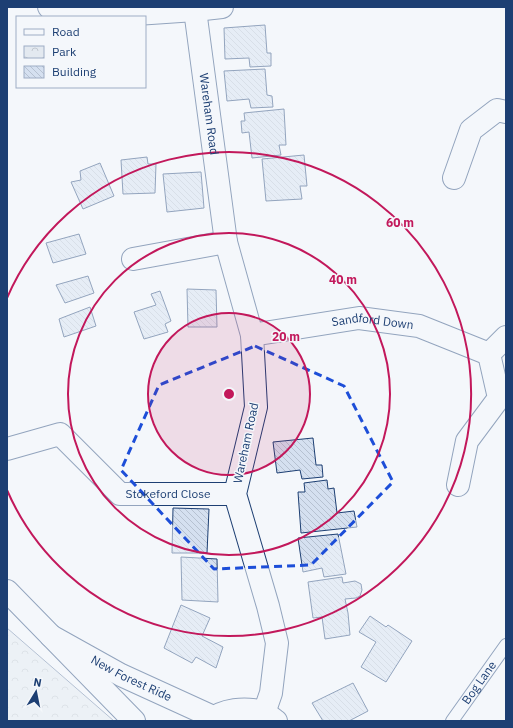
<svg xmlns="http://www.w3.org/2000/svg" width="513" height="728" font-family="'IBM Plex Sans',sans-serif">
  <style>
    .park { fill: url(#park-crowns); stroke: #687fa3 }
    .building { fill: url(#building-back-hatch); stroke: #1d3f73 }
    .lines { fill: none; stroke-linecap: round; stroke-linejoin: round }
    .service-casing { stroke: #1d3f73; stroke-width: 14 }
    .minor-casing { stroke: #1d3f73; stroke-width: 24 }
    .secondary-casing { stroke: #1d3f73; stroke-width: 24 }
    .service { stroke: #f4f7fb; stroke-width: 12 }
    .minor { stroke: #f4f7fb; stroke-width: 22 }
    .secondary { stroke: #f4f7fb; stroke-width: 22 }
    .marked { fill: none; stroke: #1d4ed8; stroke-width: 3; stroke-dasharray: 8 5; stroke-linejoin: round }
    .ring { fill: none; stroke: #c2185b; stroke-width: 2 }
    .labels { text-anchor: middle; stroke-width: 3; stroke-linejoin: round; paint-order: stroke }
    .street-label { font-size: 12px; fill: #1d3f73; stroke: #f4f7fb }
    .centre { fill: #c2185b; stroke: #f4f7fb; stroke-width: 2 }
    .ring-label { font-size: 12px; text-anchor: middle; font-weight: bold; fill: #c2185b; stroke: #f4f7fb; stroke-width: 3; stroke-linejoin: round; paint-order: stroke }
  </style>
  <defs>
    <pattern id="park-crowns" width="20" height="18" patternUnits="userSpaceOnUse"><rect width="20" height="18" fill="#e3e9f0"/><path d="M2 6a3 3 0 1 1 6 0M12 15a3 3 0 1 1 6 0" fill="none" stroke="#c2c9d1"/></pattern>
    <pattern id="building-back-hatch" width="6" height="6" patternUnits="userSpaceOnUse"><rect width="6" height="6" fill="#d5e0f0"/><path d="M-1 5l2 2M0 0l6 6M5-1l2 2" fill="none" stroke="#b6c1d1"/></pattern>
  </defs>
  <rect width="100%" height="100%" fill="#f4f7fb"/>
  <!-- park -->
  <path class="park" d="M7,628L114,721H7Z"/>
  <!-- building -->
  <g class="building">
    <path d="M265,25L267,53H271V66L250,67L249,58L225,59L224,28Z"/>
    <path d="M265,69L267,95L272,96L273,107L251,108L249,99L227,101L224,71Z"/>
    <path d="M284,109L286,145H279L281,155L252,158L249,132L242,133L241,121H245L244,113Z"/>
    <path d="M304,155L307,186H300L302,199L266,201L262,159Z"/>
    <path d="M147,157L148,164H156L155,193L123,194L121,160Z"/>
    <path d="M100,163L114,196L83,209L71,182L81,180L80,171Z"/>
    <path d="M201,172L204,208L167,212L163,174Z"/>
    <path d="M79,234L86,254L53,263L46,243Z"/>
    <path d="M88,276L94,293L65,303L56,285Z"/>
    <path d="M187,289L216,290L217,327H188Z"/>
    <path d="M160,291L171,321L165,324L168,332L144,339L134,312L156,305L151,294Z"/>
    <path d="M90,307L96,326L64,337L59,319Z"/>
    <path d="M313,438L316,465H322L323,477L302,479L300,470L277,473L273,442Z"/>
    <path d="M327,480L328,489L334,488L337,513L354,511L357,527L301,533L298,492H305L304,483Z"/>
    <path d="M173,508L209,509L207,553H172Z"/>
    <path d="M338,534L346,574L324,577L322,568L303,572L298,538Z"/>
    <path d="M181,557L217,559L218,602L182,600Z"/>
    <path d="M342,577L343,583L355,581L361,584L362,590L360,596L356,598L345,599L348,613L350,635L325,639L322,617L313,618L308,582Z"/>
    <path d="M181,605L210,618L202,636L223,647L216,668L196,657L192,663L164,648Z"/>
    <path d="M370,616L386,627L388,625L412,641L386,682L361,667L376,642L359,632Z"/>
    <path d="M353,683L368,711L349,721H323L312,703Z"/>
  </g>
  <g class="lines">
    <defs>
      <g id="service">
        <path id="s1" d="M452,721L506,645"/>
      </g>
      <g id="minor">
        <path d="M49,7L92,17L195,10L222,7"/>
        <path id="s2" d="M195,10L226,242L252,335L256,407L235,494L268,606L277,643L271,693L264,713"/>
        <path d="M454,178L471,130L497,110L506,112"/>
        <path d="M133,259L226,242"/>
        <path id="s3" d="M252,335L359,318L419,326L489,354L506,337"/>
        <path id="s4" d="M7,449L60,434L120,494H235"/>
        <path d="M458,485L467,441L499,398L489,354"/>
      </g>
      <g id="secondary">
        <path d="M7,591L134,721"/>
        <path id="s5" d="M51,636L121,675L213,717"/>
        <path d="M209,721C223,709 245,707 263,712C267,714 272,718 276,721"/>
      </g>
    </defs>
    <!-- service casing -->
    <use href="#service" class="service-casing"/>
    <!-- minor casing -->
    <use href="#minor" class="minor-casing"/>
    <!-- secondary casing -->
    <use href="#secondary" class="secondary-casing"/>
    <!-- service -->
    <use href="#service" class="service"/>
    <!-- minor -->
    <use href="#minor" class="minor"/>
    <!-- secondary -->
    <use href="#secondary" class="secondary"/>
  </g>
  <!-- marked area -->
  <path d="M0 0H513V728H0ZM255,346L344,386L393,482L311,565L214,569L121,470L159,385Z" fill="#f4f7fb" fill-opacity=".55" fill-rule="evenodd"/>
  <path class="marked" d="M255,346L344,386L393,482L311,565L214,569L121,470L159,385Z"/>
  <!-- distance rings -->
  <circle cx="229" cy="394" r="81" fill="#c2185b" fill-opacity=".12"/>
  <g class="ring">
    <circle cx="229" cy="394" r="81"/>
    <circle cx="229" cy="394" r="161"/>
    <path d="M7 298A242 242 0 1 1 7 490"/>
  </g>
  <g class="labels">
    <!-- street labels -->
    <g class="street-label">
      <text dy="4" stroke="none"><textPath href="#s2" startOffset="105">Wareham Road</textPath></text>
      <text dy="4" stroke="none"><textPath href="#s3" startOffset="122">Sandford Down</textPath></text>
      <text transform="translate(246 443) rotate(-78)" y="4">Wareham Road</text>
      <text dy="4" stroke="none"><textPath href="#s4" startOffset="188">Stokeford Close</textPath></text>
      <text dy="4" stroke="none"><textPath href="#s5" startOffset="91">New Forest Ride</textPath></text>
      <text dy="4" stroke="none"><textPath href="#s1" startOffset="47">Bog Lane</textPath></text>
    </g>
  </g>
  <circle cx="229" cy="394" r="6" class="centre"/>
  <g class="ring-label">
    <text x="400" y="227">60 m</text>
    <text x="343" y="284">40 m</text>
    <text x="286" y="341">20 m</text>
  </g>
  <!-- border -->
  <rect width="513" height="728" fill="none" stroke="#1d3f73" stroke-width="16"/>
  <!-- legend -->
  <rect x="16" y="16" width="130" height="72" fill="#f4f7fb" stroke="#9eadc5"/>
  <rect x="24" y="29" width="20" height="6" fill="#f4f7fb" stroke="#9eadc5"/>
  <text x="52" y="36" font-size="12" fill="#1d3f73">Road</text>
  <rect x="24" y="46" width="20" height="12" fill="url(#park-crowns)" stroke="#9eadc5"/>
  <text x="52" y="56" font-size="12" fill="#1d3f73">Park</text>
  <rect x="24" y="66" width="20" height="12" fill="url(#building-back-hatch)" stroke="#9eadc5"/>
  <text x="52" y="76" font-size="12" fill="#1d3f73">Building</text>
  <!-- north arrow -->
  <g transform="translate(36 692) rotate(10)" stroke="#f4f7fb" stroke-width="3" paint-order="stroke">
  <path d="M0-3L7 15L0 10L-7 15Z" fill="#1d3f73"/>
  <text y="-6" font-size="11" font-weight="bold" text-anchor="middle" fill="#1d3f73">N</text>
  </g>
</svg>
